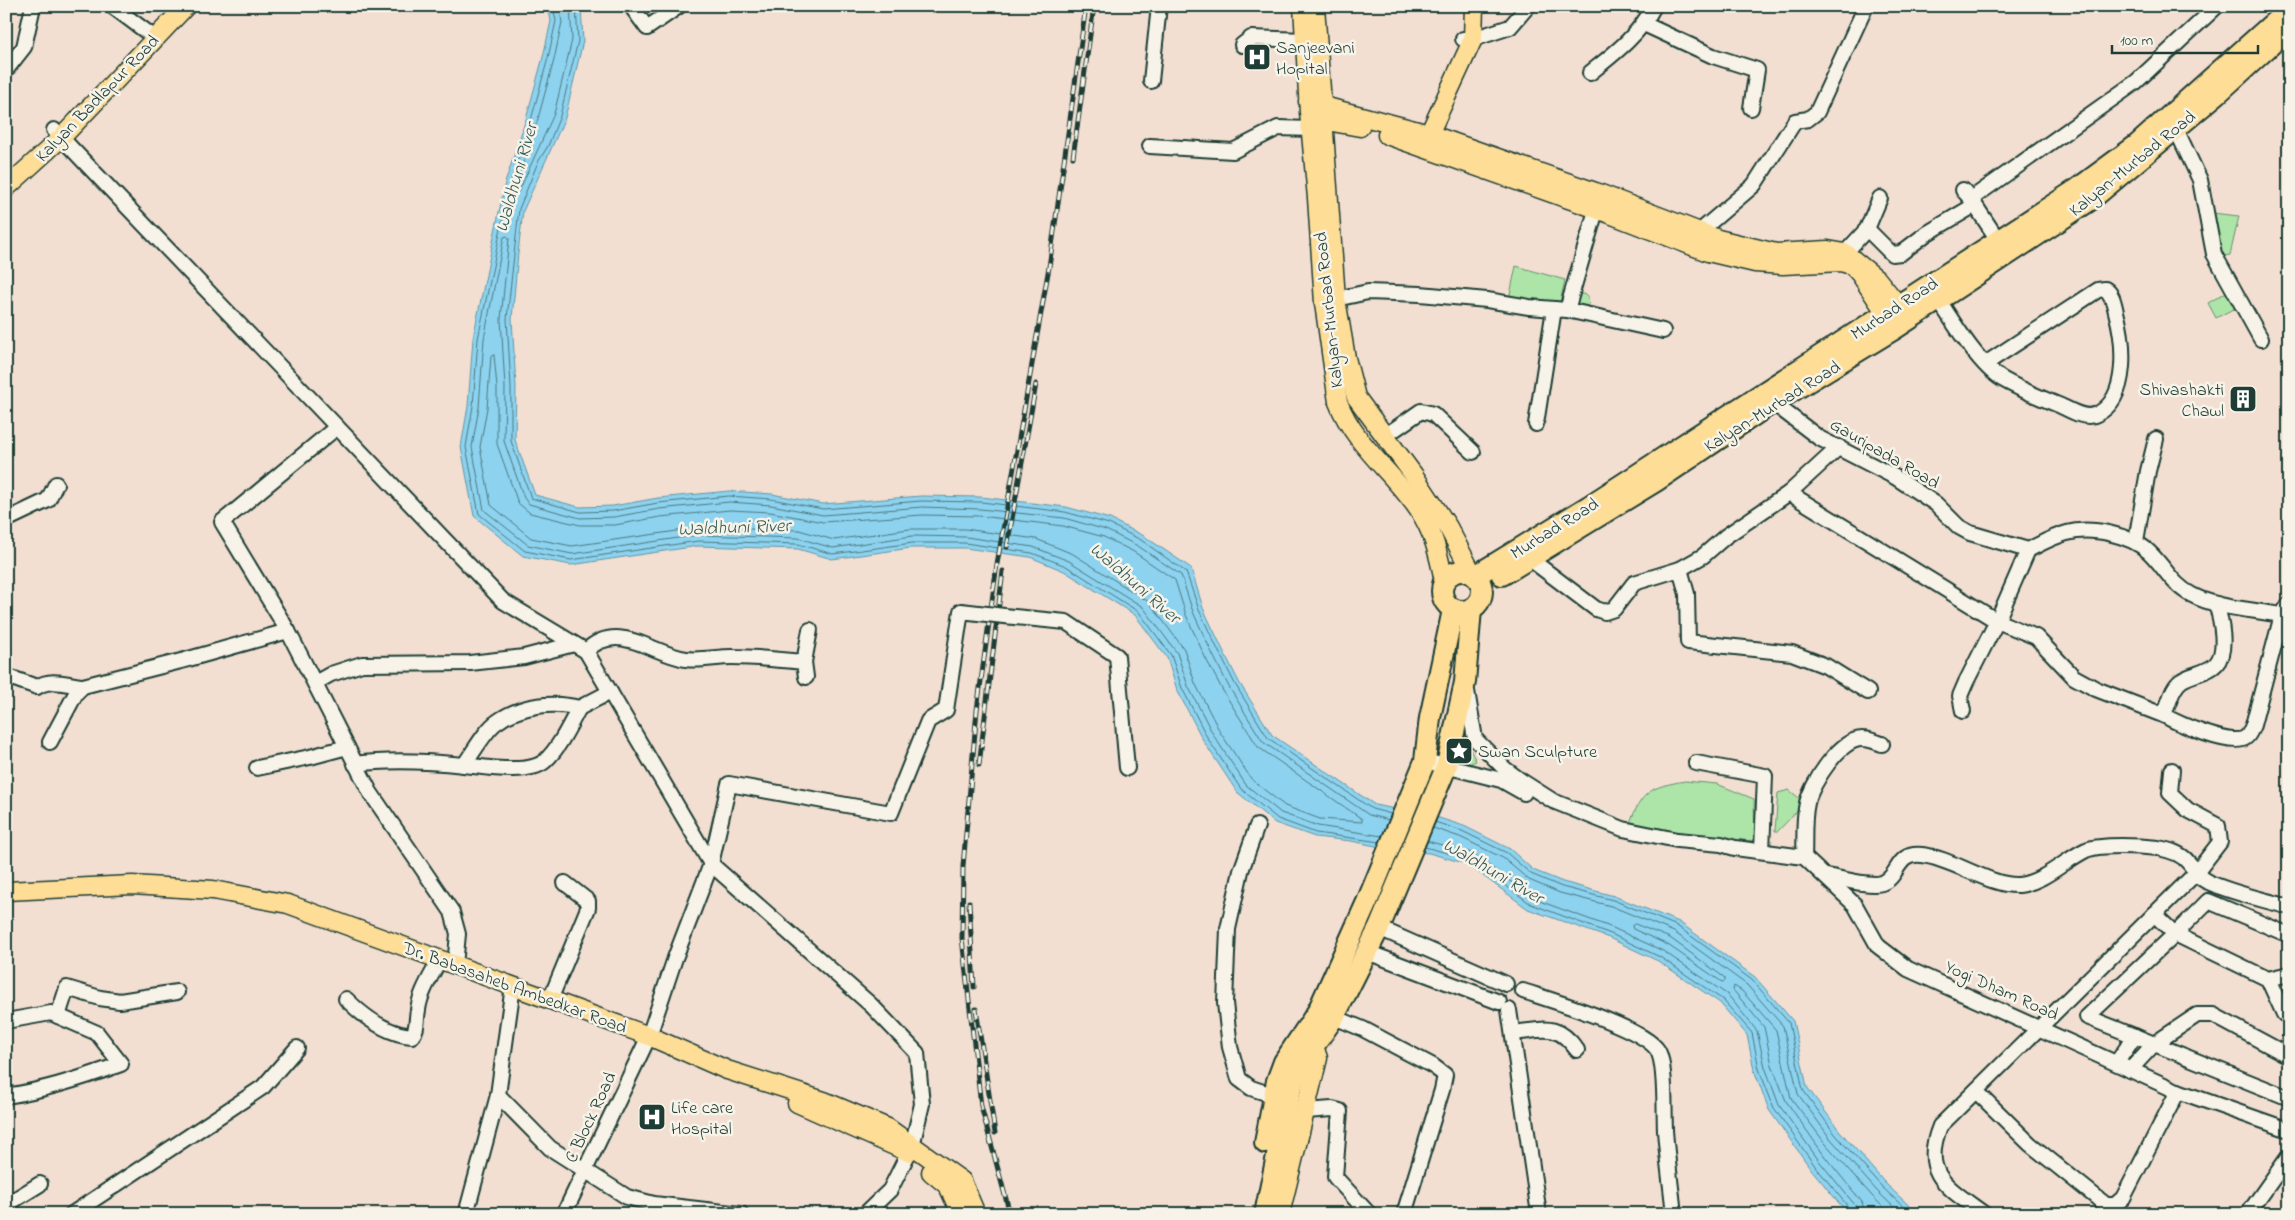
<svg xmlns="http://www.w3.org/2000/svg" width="2295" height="1220" font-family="'Indie Flower',sans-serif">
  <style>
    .green { fill: #ade4a8; stroke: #66906e }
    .water { fill: #8dd2ef; stroke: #6196a4 }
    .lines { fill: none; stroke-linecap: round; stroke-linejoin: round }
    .shore { stroke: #4b797f; stroke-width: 1 }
    .minor-casing { stroke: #1f3d34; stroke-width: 18 }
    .major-casing { stroke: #1f3d34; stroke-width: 21 }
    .highway-casing { stroke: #1f3d34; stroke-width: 24 }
    .minor { stroke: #f7f3e8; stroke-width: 14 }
    .major { stroke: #fedd96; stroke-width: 18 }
    .highway { stroke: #fedd96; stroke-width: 20 }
    .rail-casing { stroke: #1f3d34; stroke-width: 5 }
    .rail { stroke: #f7f3e8; stroke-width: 3; stroke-dasharray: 9; stroke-linecap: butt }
    .minor-bridge-casing { stroke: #1f3d34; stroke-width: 18; stroke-linecap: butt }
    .minor-bridge { stroke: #f7f3e8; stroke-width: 14 }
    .labels { text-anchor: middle; stroke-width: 5; stroke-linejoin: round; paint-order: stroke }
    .poi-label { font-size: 18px; fill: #1f3d34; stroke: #f7f3e8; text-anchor: start }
    .street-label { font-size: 18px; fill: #1f3d34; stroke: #f7f3e8 }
    .water-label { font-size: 19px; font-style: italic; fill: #355b59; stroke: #f7f3e8 }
  </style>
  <rect width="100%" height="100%" fill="#f2dfd2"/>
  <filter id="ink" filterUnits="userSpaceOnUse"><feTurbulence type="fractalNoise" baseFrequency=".02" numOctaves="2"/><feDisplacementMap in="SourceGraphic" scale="10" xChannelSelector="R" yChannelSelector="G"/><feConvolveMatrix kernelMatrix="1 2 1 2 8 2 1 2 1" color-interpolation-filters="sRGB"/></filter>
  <g filter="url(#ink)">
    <!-- green -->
    <g class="green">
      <path d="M2212,213L2239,216L2230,255L2219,257Z"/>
      <path d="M1516,266L1565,280L1559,307L1509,299Z"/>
      <path d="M1574,291L1588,296L1589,309L1574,306Z"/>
      <path d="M2228,291L2237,307L2216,318L2208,303Z"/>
      <path d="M1460,729L1476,761L1467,765L1449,761Z"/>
      <path d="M1685,781L1717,784L1754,799L1755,841L1680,836L1629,825C1642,791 1650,787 1685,781Z"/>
      <path d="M1789,790L1799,798L1800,808L1778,831H1775L1778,793Z"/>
    </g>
    <!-- water -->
    <path class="water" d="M548,6H581L583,41L565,118L523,211L518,253L512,319L516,387L515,440L535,495L579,507L613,506L658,498L729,491L772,494L823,504L921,496L981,497L1066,507L1110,519L1144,536L1191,568L1203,608L1222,648L1239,682L1272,735L1375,805L1436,817L1464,826L1510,849L1533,870L1563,882L1614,896L1679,922L1755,977L1793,1021L1807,1087L1839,1130L1885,1183L1918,1214H1848L1811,1169L1769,1110L1754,1070L1747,1035L1720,1003L1658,961L1609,938L1528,909L1467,864L1429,853L1400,851L1351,841L1315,837L1275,823L1237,792L1204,742L1177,690L1167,658L1135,615L1064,571L1030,557L965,548H911L832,559L798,549L698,546L571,565L523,556L474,516L461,447L468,406L473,338L505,183L526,119L543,57L551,21Z"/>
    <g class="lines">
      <!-- shore -->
      <g class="shore">
        <path d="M553,6L556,21L548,58L531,120L510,184L478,339L473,406L466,447L479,514L525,551L571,560L698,541L798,544L833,554L912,543H965L1032,553L1066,566L1139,612L1171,655L1182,688L1208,739L1241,789L1278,819L1316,833L1380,842"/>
        <path d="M559,6L562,22L554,60L537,122L516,185L517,192L519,191L554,114L572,40L570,6"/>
        <path d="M576,6L578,41L560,116L548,146L538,162L519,209L507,319L511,387V441L531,498L580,512L613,511L658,503L729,496L771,499L823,509L921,501L981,502L1065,512L1109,524L1141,540L1186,572L1199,610L1218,650L1235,684L1268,738L1372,809L1391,814"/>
        <path d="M494,355L497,387V444L518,503L530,513L580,525H615L660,517L730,510L770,512L823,522L922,515L980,516L1063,526L1104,537L1134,552L1175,580L1186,615L1205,657L1223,691L1258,747L1362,819V822L1320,819L1285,806L1252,780L1220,732L1195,683L1184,649L1149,602L1073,554L1036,539L965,529H909L834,540L799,530L698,528L572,546L531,538L491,505L480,447L487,408L491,357Z"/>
        <path d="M1435,822L1462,831L1507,853L1531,874L1562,887L1613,900L1677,926L1752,980L1789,1023L1803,1090L1835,1134L1882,1187L1911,1214"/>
        <path d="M1433,828L1460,837L1503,858L1529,880L1560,893L1611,906L1674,932L1747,985L1783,1026L1798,1094L1830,1138L1877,1191L1901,1214"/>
        <path d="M1382,836L1318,826L1281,813L1246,785L1214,736L1188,686L1177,653L1143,607L1069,561L1033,547L966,537L912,536L833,548L798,538L698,535L572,554L528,545L484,510L472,447L479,407L484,339L504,237L507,236L509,238L501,319L505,387L504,441L524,498L529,504L580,518L614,517L659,509L729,502L771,505L823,515L922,507L980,509L1064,518L1106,530L1138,546L1181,575L1193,612L1212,653L1229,687L1263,742L1369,815L1389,820"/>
        <path d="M1427,841L1472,853L1534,899L1613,928L1663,951L1728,995L1757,1031L1765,1067L1779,1105L1820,1162L1855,1205L1857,1214"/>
        <path d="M1425,847L1469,859L1531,904L1611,934L1660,957L1723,1000L1752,1033L1759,1069L1774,1108L1815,1166L1850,1209L1851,1214"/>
        <path d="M1635,924L1670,938L1725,978V981L1722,982L1668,945L1633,929L1632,926Z"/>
        <path d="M1865,1214L1862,1202L1826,1158L1786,1101L1772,1065L1764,1027L1733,990L1734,986L1742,991L1776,1030L1791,1098L1825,1143L1872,1196L1890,1214"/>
      </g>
      <defs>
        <g id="minor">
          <path d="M112,6L155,38"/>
          <path d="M631,6L647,28L679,6"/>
          <path d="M1644,24L1713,56L1757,70L1751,108"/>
          <path d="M1463,39H1473L1510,27L1528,6"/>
          <path d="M1242,45L1251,38L1305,40"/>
          <path d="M6,70L24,47L33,6"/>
          <path d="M1590,73C1615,53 1639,35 1654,6"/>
          <path d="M1151,81L1159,6"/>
          <path d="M2172,123L2176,129L2200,180L2214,254L2261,339"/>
          <path d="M54,130L503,601L586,651L711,864L871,1005L917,1053L922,1104L912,1146L890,1190L865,1214"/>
          <path d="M1150,146L1233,151L1278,128L1311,129"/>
          <path d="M1963,190L1971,199L1998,240"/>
          <path d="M1880,198L1867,229L1892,254L1901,253L1926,234L1975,205"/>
          <path d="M1971,199L2136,82L2217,6"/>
          <path d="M1697,238L1699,232L1754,185L1795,121L1808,119L1817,112L1866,6"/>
          <path d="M1845,253L1867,229"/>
          <path d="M1336,299L1368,292L1420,294L1487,300L1529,307L1567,310L1599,200"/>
          <path d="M1938,299C1953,322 1979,365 2002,379C2021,390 2041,398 2061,406C2071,411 2086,420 2097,414C2130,398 2124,341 2116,312C2114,304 2113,294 2105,289L2098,290L1985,364"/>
          <path d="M1567,310L1663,331"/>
          <path d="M1768,399L1819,438L1895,477L1936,504L1959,527L1970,533L2028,550C2040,544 2054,536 2067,533C2091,526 2131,535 2149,552C2165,567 2172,585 2192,595C2221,610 2257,609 2289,617"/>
          <path d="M1536,424L1554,309"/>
          <path d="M337,427L222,522L288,631L370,792L452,912L458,934L455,965"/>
          <path d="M1385,436L1421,411L1433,414L1473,452"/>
          <path d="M1789,493L1997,621L2036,637L2074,677L2096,689L2163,715C2170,705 2170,689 2181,681C2190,674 2208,673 2216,664C2228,651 2221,619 2216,604"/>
          <path d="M6,520L48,500L56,484"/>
          <path d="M2136,541L2148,471L2156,439"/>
          <path d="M1530,559L1596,609L1605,612L1614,609L1634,583L1680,569L1703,556L1726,536L1789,493L1839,447"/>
          <path d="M1680,569L1687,594L1688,642L1792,653L1826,666L1868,692"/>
          <path d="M1004,616L1066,622L1117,656L1127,768"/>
          <path d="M586,651C618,620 652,654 686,659C700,661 717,657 732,657C756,657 780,660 804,662L806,677"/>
          <path d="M804,662L810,630"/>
          <path d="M6,676L37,687C50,678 66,684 81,686"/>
          <path d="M315,683L331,674L362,664L470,663L524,657L574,644"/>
          <path d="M1467,691L1475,739L1505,769L1520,780L1553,801L1623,829L1677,840L1721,844L1735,848L1804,857L1855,905L1878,946L1908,969L2175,1090L2289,1130"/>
          <path d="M1963,711L1960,696L1966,682L1997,621L2028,550"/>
          <path d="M2163,715C2177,723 2231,747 2245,738C2250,735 2251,729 2253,725L2282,615L2289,604"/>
          <path d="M50,742L76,693L83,686L185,660L288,631"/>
          <path d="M1425,761L1501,780L1524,793"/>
          <path d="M1696,763L1765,776L1762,851"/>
          <path d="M355,764C392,759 427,761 464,765C473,753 486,729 497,722C520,705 553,701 579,708L610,692"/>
          <path d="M464,765C484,767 529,775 545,761C560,747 569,726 579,708"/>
          <path d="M257,768L310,757L347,747"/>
          <path d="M1257,826L1241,871L1228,929L1225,1003L1230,1047L1239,1079L1251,1088L1275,1096"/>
          <path d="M1804,857C1805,839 1803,820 1807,803C1812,783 1840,738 1863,739C1869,739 1876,742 1882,744"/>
          <path d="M1826,876C1839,878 1870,887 1882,883C1900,877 1895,852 1922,855C1952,858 1991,887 2019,885C2044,882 2065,860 2086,850C2101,844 2141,846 2158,848C2169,850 2181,853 2188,862C2194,868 2197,877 2206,881C2231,893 2262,899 2289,907"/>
          <path d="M2154,914L2175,934L2208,901L2289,935"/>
          <path d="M1379,928L1506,984"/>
          <path d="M1367,952L1499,1002"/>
          <path d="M2268,979L2289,974"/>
          <path d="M513,986L498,1095L550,1148L627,1197L654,1204L741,1214"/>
          <path d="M1523,991C1550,1000 1645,1028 1658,1051C1666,1065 1664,1112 1665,1130C1667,1158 1671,1186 1674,1214"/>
          <path d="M346,999C364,1017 386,1034 412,1036C418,1029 416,1019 418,1010C420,992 432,975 440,959"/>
          <path d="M550,1000L588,908V901L565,883"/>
          <path d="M1509,1010L1539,1214"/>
          <path d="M58,1016L67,988L100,998L120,1001L177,992"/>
          <path d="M1334,1017L1363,1029L1433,1066L1445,1075L1442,1090L1404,1214"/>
          <path d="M2289,1017L2284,1014L2268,979L2175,934L2087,1017L2289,1098"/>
          <path d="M6,1021L51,1013L97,1033L121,1064C83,1078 46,1090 6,1096"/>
          <path d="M1513,1033C1544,1030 1557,1022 1577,1050"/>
          <path d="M2117,1062L2135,1036"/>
          <path d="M2130,1070L2154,1044L2197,1015H2213L2289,1056"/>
          <path d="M1976,1091L2030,1144L2106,1205H2115L2123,1198L2178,1091"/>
          <path d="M1306,1111L1332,1109L1340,1111L1335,1177L1369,1214"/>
          <path d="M6,1205L40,1184"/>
          <path d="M72,1214L263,1087L297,1048"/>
          <path d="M466,1214L498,1095"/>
          <path d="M564,1214L649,1036L675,958L711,864L729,784L891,813L928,721L946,710L961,611L987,614"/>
          <path d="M1984,1214C1949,1188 1920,1175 1940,1126L2196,873L2220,842L2218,826L2188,810L2170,793L2172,770"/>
          <path d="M2248,1214L2289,1156"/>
        </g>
        <g id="major">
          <path d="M1303,6L1309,112L1317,198L1324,303L1338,402C1354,444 1393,473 1418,509C1433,530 1439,556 1444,581"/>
          <path d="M1315,6L1336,299L1346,358L1356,397L1413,474L1448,527L1472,573"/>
          <path d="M1308,102L1429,134L1601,194L1718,239L1776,253L1828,250L1845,253L1877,279L1907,316"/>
          <path d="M1310,118L1360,127"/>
          <path d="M1387,135L1597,209L1708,252L1755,263L1783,265L1841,262L1852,265L1860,274L1893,324"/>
          <path d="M1424,145L1473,39L1474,6"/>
          <path d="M6,188L61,138L186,6"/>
          <path d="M6,891L132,885L213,890L288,904L649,1036L727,1070L824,1101L888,1128L962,1181L976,1214"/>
          <path d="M797,1103L908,1152"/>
          <path d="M931,1172L948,1186L961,1214"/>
          <path d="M1280,1214L1318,1058L1314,1046L1303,1043"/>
        </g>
        <g id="highway">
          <circle cx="1462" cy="591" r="20"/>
          <path d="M1502,575L1656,481L1763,409L1896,328L2089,201L2218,93L2289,28"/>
          <path d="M1475,576L1589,506L2076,190L2137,145L2289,9"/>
          <path d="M1265,1143L1277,1081L1284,1062L1318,1011L1367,902L1425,761L1430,718L1453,610"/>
          <path d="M1265,1214L1291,1088L1297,1070L1334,1017L1379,928L1447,765L1465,682L1471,609"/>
        </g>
      </defs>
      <!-- minor casing -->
      <use href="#minor" class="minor-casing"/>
      <!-- major casing -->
      <use href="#major" class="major-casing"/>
      <!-- highway casing -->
      <use href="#highway" class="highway-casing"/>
      <!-- minor -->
      <use href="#minor" class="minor"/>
      <!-- major -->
      <use href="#major" class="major"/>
      <!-- highway -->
      <use href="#highway" class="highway"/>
      <defs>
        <g id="rail">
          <path d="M1073,157L1094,6"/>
          <path d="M1007,547L1036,384"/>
          <path d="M979,765L1003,571"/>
          <path d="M969,902L974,987"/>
          <path d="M976,1009L995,1133"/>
          <path d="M1010,1214L981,1106L962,938L963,866L977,710L997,564L1049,267L1086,6"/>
        </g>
      </defs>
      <!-- rail casing -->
      <use href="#rail" class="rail-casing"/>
      <!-- rail -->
      <use href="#rail" class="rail"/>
      <defs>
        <path id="minor-bridge" d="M987,614L1004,616"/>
      </defs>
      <!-- minor-bridge casing -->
      <use href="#minor-bridge" class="minor-bridge-casing"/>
      <!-- minor-bridge -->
      <use href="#minor-bridge" class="minor-bridge"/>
    </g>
  </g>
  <!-- icons -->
  <defs>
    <symbol id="hospital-square" viewBox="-11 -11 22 22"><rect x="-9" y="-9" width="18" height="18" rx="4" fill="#1f3d34" stroke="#f7f3e8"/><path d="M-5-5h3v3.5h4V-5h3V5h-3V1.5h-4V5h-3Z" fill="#fff"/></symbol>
    <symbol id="building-square" viewBox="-11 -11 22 22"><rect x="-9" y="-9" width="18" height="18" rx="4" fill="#1f3d34" stroke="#f7f3e8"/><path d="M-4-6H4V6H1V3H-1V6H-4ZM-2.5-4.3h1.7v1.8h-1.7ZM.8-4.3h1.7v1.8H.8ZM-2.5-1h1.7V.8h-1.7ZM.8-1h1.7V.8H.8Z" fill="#fff"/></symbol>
    <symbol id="sight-square" viewBox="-11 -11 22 22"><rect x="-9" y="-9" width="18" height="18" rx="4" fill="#1f3d34" stroke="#f7f3e8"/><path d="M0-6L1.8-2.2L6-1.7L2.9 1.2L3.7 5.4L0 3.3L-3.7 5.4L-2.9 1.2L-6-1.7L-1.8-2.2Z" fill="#fff"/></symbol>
  </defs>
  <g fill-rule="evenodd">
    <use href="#hospital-square" x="1241" y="41" width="32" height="32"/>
    <use href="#building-square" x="2227" y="383" width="32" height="32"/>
    <use href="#sight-square" x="1443" y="735" width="32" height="32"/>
    <use href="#hospital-square" x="636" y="1101" width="32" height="32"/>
  </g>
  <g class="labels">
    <!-- poi labels -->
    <g class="poi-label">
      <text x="1276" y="53">Sanjeevani<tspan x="1276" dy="21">Hopital</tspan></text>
      <text x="2224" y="395" text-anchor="end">Shivashakti<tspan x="2224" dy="21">Chawl</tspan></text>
      <text x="1478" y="757">Swan Sculpture</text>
      <text x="671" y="1113">Life care<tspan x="671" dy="21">Hospital</tspan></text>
    </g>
    <!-- street labels -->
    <g class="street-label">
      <text transform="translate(97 98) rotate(-46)" y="6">Kalyan Badlapur Road</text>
      <text transform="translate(2132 163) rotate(-39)" y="6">Kalyan-Murbad Road</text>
      <text transform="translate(1894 308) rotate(-33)" y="6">Murbad Road</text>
      <text transform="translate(1328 310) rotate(-96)" y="6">Kalyan-Murbad Road</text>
      <text transform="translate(1772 406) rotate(-32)" y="6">Kalyan-Murbad Road</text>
      <text transform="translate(1885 453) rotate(30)" y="6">Gauripada Road</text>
      <text transform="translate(1554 528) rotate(-32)" y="6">Murbad Road</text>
      <text transform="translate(515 987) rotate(20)" y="6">Dr. Babasaheb Ambedkar Road</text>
      <text transform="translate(2002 990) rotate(24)" y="6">Yogi Dham Road</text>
      <text transform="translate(590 1117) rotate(-65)" y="6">C Block Road</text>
    </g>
    <!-- water labels -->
    <g class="water-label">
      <text transform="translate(515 177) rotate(-74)" y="7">Waldhuni River</text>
      <text transform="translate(734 526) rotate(-2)" y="7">Waldhuni River</text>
      <text transform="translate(1136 582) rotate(41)" y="7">Waldhuni River</text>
      <text transform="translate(1494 870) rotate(30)" y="7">Waldhuni River</text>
    </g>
  </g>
  <!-- margin -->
  <rect width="2295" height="1220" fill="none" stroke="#f7f3e8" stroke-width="25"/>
  <rect x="12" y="12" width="2270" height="1195" fill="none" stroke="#1f3d34" stroke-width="2" filter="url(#ink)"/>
  <!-- scale -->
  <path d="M2112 45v8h146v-8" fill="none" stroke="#1f3d34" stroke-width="2.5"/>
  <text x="2120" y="45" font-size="15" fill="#1f3d34" stroke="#f7f3e8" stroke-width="4" paint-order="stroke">100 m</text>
</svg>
